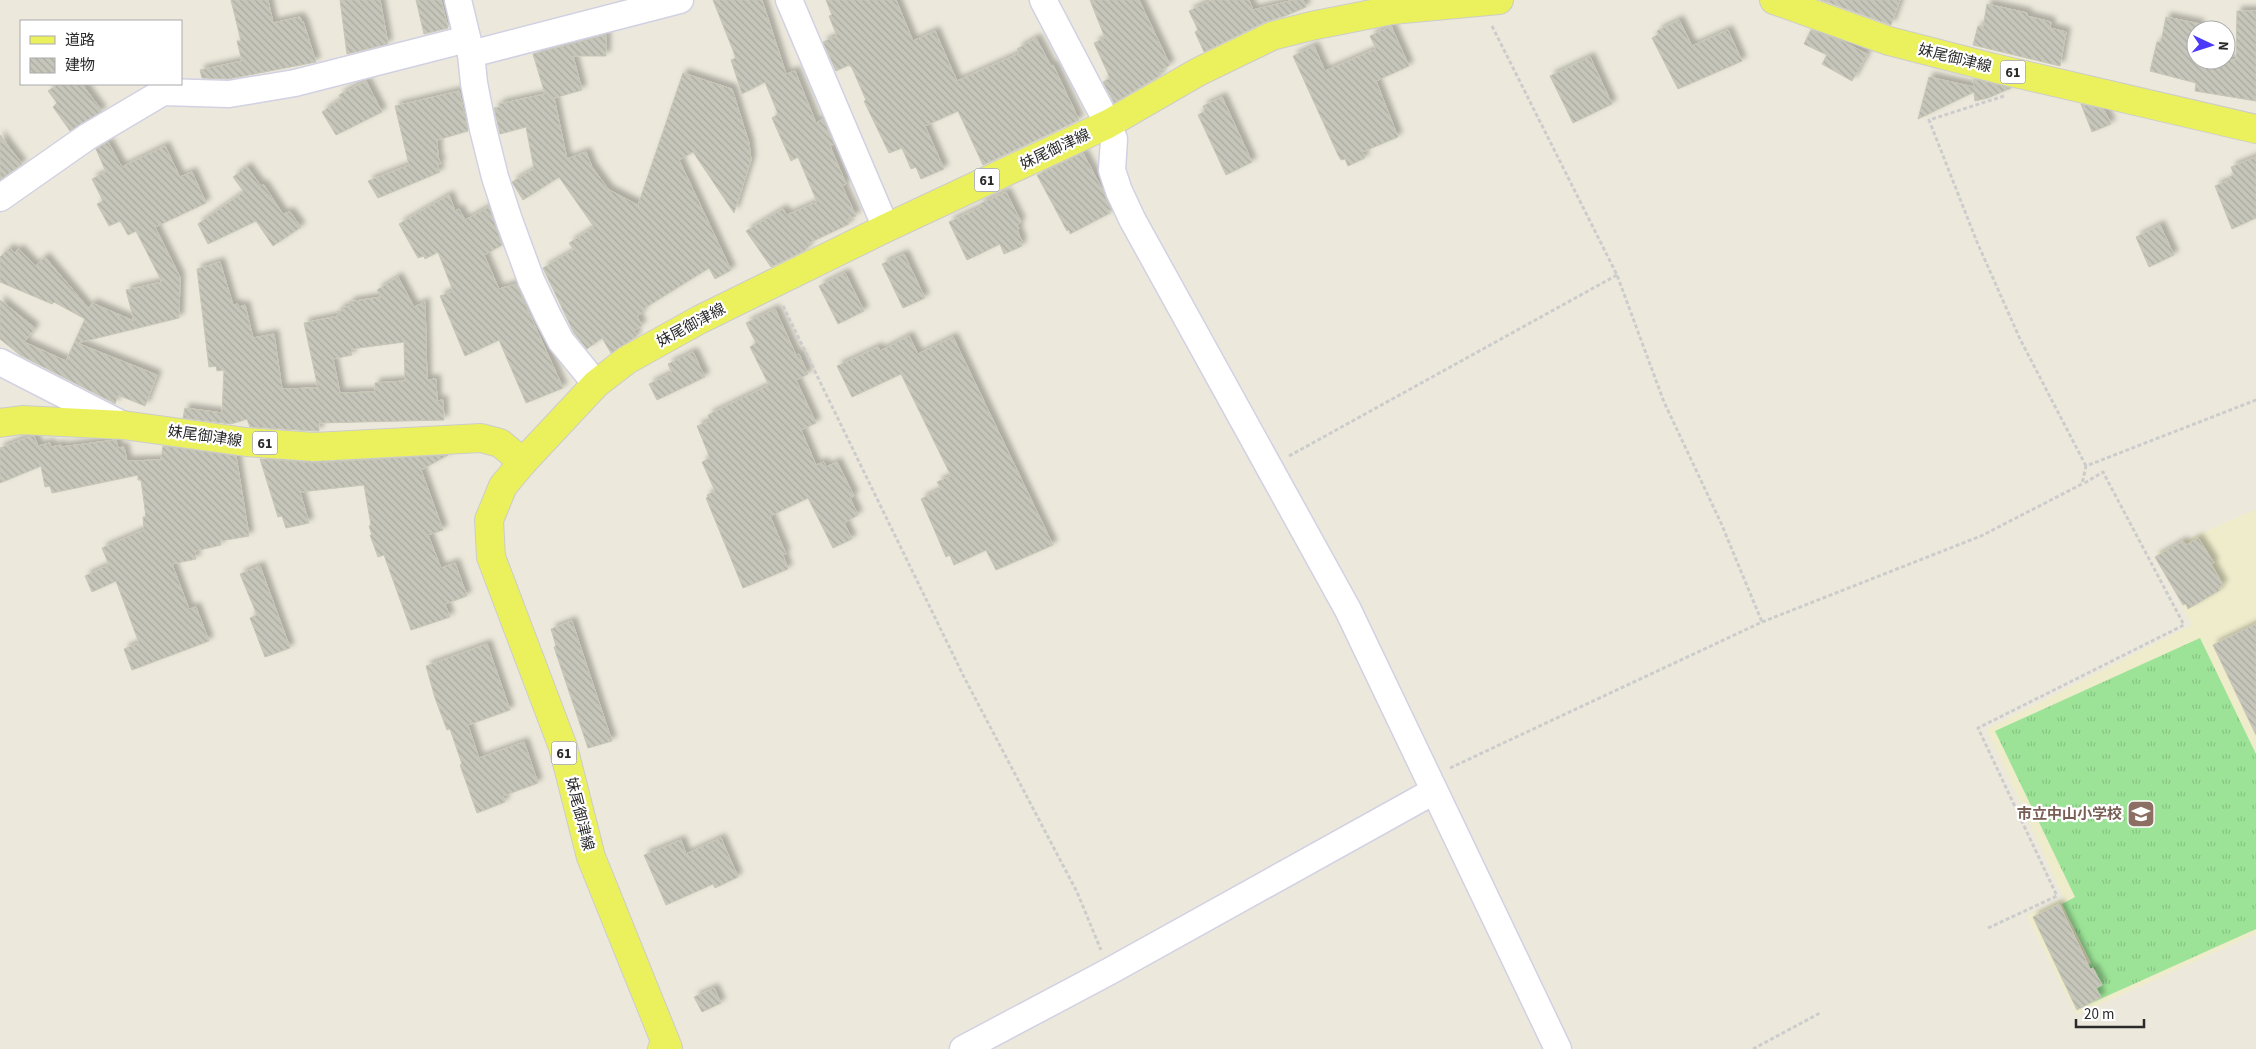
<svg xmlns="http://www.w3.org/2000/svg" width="2256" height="1049" font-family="'Source Sans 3','Noto Sans JP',sans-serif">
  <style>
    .education { fill: #eeeccb }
    .grass { fill: url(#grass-tufts) }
    .building { fill: url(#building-back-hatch); stroke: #c7c6b5; fill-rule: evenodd; filter: url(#shadow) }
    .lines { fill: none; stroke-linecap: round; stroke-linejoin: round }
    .minor-casing { stroke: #d2d1e3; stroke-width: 29 }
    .major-casing { stroke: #ccc; stroke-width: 30 }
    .path { stroke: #ccc; stroke-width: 3; stroke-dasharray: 4 2.5; stroke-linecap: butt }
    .minor { stroke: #fff; stroke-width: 26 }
    .major { stroke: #ebf15c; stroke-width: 28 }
    .labels { text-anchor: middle; stroke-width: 4.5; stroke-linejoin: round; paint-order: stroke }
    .shield { fill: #fff; stroke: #6a6a6a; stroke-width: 1 }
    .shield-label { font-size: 14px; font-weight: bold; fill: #2a2a2a }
    .street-label { font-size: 15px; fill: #2a2a2a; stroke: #fff }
    .education-label { font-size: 15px; font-weight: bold; fill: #785e54; stroke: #fff; text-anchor: end }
  </style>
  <defs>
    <pattern id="grass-tufts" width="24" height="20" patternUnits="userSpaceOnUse" patternTransform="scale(1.25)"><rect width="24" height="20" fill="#9ce397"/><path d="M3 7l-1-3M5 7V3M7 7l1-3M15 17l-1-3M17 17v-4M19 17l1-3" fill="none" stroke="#87c382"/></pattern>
    <pattern id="building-back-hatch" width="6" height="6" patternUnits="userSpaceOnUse" patternTransform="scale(1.25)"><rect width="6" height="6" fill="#c7c6bb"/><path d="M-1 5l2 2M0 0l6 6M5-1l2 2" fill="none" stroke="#abaaa1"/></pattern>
    <filter id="shadow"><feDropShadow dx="4.5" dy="-4.5" stdDeviation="2.5" flood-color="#0004"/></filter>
  </defs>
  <rect width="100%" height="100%" fill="#ece9dc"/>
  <!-- education -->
  <path class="education" d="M2256,509V934L2077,1015L2027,916L2064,898L1987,729L2192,625L2157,553Z"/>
  <!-- grass -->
  <path class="grass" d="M2200,638L2256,754V929L2078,1009L2063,977L2091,963L2062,904L2075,897L1995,731Z"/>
  <!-- building -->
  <g class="building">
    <path d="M231,0H268L273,23L300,17L302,22L303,21L316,62L228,79L202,78L200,70L242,61L237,41H241Z"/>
    <path d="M340,0H380L388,44L347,54Z"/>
    <path d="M416,0H441L448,28L424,34Z"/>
    <path d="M713,0H762L786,74L795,71L816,123L823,119L834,144L830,146L846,184L842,186L856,216L848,219L849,224L807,244L809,246L804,251L771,267L746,231L783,209L787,215L817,202L798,157L791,161L772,118L778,114L765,82L742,94L731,60L736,58Z"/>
    <path d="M826,0H896L913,41L935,31L957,81L1020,53L1017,49L1036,38L1051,66L1053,65L1079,120L983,165L958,111L925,126L944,169L921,179L916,167L911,169L902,148L889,153L864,101L866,100L852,68L849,65L836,71L823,42L837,36L829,16L832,15Z"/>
    <path d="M1090,0H1139L1170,65L1159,71L1161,75L1114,103L1103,82L1110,78L1094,43L1105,38Z"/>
    <path d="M1212,0H1249L1253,10L1294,0H1303L1306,7L1285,16L1265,22L1204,52L1195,32L1198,30L1189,11Z"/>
    <path d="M1821,0H1900L1891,25Z"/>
    <path d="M1987,4L2027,13V16L2051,22L2050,28L2066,32L2060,66L1973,45L1978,26L1983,27Z"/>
    <path d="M2237,11H2256V101L2195,91L2196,83L2150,71L2157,42H2161L2166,17L2200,24L2199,30H2196V43L2192,60H2236Z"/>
    <path d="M1679,20L1692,46L1728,30L1742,61L1678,89L1652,38L1659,34L1657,31Z"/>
    <path d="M1391,26L1409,66L1376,81L1398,137L1362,152L1365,158L1348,166L1345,159L1341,160L1338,155L1293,56L1314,46L1325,71L1376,49L1370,36Z"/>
    <path d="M1811,30L1844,42L1867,54L1852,81L1822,64L1827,55L1804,44Z"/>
    <path d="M606,35V56H573L582,90L554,98L567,159L586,152L592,167L609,190L638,205L683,73L732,89L749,143L751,160L734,213L693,152L679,160L731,270L715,279L709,268L643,309L642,313L637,316L642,325L634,331L637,336L611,353L602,338L587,349L574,333L543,268L574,250L569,243L594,227L559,177L523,200L512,182L534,169L526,127L500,134L494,108L500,107L499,104L545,94L533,54Z"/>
    <path d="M1590,57L1612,104L1573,123L1550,76Z"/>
    <path d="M1929,77L1974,87L1973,79L2011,88L1988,98L1975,101L1974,92L1918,119Z"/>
    <path d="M366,81L382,112L336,135L322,112L341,99L339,95Z"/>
    <path d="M58,84H82L102,111L70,131L53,107L57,103L48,91Z"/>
    <path d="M459,91L468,131L437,140L438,157L441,164L437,165L440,172L378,198L368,181L409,165L395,106Z"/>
    <path d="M1222,97L1252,162L1226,175L1198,115L1205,111L1203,106Z"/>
    <path d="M2081,104L2104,110L2111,124L2092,132Z"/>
    <path d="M0,135L22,164L0,180Z"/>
    <path d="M108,142L122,167L165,146L180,177L192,172L206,203L155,227L180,277L179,318L77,343L157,375L145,406L118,395L115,404L112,402L20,355L0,339V300L35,328L24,342L66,361L85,319L54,302L52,304L0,282V257L10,248L14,253L19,249L35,266L45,257L89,309L92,303L134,321L126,290L162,282L136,231L128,235L120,221L109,226L97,204L103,201L92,179L106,172L96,149Z"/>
    <path d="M1083,153L1102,189L1110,208L1108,210L1110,213L1070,234L1069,230L1067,231L1037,175Z"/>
    <path d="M2256,157V218L2232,229L2215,186L2230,180L2229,177L2234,175L2231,167Z"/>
    <path d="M247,167L261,186L263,184L283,214L290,212L301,227L273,246L256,221L208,244L198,224L244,192L233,177Z"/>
    <path d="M1006,192L1021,222L1017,225L1019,229L1017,230L1022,241L1020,242L1022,246L1004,254L1000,244L967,260L949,222L981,207L980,204Z"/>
    <path d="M449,195L455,211L459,209L465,220L489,207L502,245L484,255L499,289L516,284L563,388L526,403L499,340L465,356L440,296L453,291L438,252L425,259L424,256L418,258L399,224Z"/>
    <path d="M2160,225L2174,255L2149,267L2136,237Z"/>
    <path d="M904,254L925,298L903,308L882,264Z"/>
    <path d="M220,262L233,305L238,304L239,307L245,305L253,338L274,334L282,389L318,388L304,323L338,316L337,311H342L341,308L350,306L349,302L381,297L377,290L398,277L414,307L425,302L427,380L436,379L437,401L443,400L444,420L319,423V431H314L250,427L247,419L231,424L183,418L185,408L222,413L224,370L217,371L216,366L209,367L197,269ZM404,342L405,381L375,383V392L340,393L333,359L352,355L351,349Z"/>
    <path d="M845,273L864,311L838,324L819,286Z"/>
    <path d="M775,309L796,355L799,354L808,374L796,380L816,423L801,430L816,465L824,462L826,467L837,462L854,496L850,498L858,515L844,523L852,539L833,548L808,498L770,516L786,554L783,555L788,569L743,588L706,498L708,497L707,495L715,491L702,462L710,458L697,426L710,421L708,415L769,385L750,347L756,343L746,323Z"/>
    <path d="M909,336L918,354L953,337L1053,545L996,570L986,550L954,565L950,555L946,557L921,499L941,489L937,482L951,476L901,374L852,397L837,366L878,347L880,351Z"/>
    <path d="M693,352L705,377L657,400L649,384L672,373L668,364Z"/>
    <path d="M31,436H34L38,446L50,443L51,447L61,445V447L116,440L118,448L124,447L127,461L161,460L163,446L236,456L249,536L220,541L221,545L195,551L196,559L172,564L189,609L196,607L209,641L132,670L124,649L139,643L116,581L92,592L85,576L109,565L102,548L144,530L143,517H146L141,480H138V475L52,493L50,486L45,487L41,466L0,483V448Z"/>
    <path d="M448,455L421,470L443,530L428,535L441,568L455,563L467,596L445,604L450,617L411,630L384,555L378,557L370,535H372L369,526L371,525L364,485L300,492L309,523L286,528L282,516L278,517L260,459L315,463Z"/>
    <path d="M2198,538L2214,563L2211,564L2223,585L2218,587L2220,590L2188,609L2186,604L2183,605L2155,557L2183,541L2186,545Z"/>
    <path d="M260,566L290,648L265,657L250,618L257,615L240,574Z"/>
    <path d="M572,621L612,741L588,748L554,647L556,646L551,629Z"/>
    <path d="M2256,624V735L2213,645Z"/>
    <path d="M487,644L510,710L468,725L479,758L524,742L538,783L503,796L505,802L477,813L460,765L462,764L450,729L447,730L435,698L426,666Z"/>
    <path d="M721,838L738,877L715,888L713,884L666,905L644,855L681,840L686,854Z"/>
    <path d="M2059,904L2090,969L2093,968L2102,985L2096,988L2101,997L2077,1010L2033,917Z"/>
    <path d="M714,988L721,1003L702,1012L694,997Z"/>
  </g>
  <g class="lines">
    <defs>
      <g id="minor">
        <path d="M458,0L471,54L474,83L483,129L495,177L509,220L531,280L547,314L561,341L596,384"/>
        <path d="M789,0L886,228"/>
        <path d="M1043,0L1108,124L1114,139L1112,170L1119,191L1132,219L1348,610L1558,1049"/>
        <path d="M471,54L680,0"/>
        <path d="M0,198L87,137L163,92L229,94L295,83L467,39"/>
        <path d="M0,362L123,425"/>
        <path d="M963,1049L1110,971L1434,791"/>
      </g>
      <g id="major">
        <path d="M1774,0L1889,41L1994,68L2256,129"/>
        <path d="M0,423L22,420L123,425L246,442L314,447L481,438L500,443L523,462"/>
        <path d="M662,1049L668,1048L591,857L563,747L491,557L489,520L503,486L523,462L596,384L627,360L699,320L886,228L1108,124L1198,72L1272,36L1311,26L1392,10L1499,0"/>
      </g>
    </defs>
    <!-- minor casing -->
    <use href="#minor" class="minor-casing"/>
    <!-- major casing -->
    <use href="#major" class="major-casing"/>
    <!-- path -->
    <g class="path">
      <path d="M1492,26L1617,275L1664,402L1721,523L1762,622"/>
      <path d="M2004,96L1929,120L1977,242L2020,339L2086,466"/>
      <path d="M783,306L964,677L1077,892L1101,950"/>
      <path d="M1289,456L1617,275"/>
      <path d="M1450,768L1762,622L1981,536L2082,484L2086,466L2256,400"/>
      <path d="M1988,928L2057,896L1978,728L2184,625L2103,472L2083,484"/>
      <path d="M1753,1049L1820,1013"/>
    </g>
    <!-- minor -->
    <use href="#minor" class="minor"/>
    <!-- major -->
    <use href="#major" class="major"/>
  </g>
  <!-- icons -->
  <defs>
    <symbol id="school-square" viewBox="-11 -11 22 22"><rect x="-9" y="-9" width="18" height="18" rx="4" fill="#8d6e63" stroke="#fff"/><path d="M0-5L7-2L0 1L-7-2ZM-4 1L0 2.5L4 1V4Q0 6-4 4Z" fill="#fff"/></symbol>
  </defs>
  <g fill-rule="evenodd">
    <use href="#school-square" x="2125" y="798" width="32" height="32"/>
  </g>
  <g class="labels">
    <!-- shield labels -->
    <g class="shield">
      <rect x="2000.5" y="60.5" width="25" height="23" rx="4"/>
      <rect x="974.5" y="168.5" width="25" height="23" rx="4"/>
      <rect x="252.5" y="431.5" width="25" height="23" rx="4"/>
      <rect x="551.5" y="741.5" width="25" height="23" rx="4"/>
    </g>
    <g class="shield-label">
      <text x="2013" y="77">61</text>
      <text x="987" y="185">61</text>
      <text x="265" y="448">61</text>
      <text x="564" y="758">61</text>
    </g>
    <!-- street labels -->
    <g class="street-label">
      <text transform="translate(1955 58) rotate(14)" y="5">妹尾御津線</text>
      <text transform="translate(1055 149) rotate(-25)" y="5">妹尾御津線</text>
      <text transform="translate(691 325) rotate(-28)" y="5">妹尾御津線</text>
      <text transform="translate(205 436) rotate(8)" y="5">妹尾御津線</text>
      <text transform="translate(580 814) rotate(76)" y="5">妹尾御津線</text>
    </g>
    <!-- education labels -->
    <g class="education-label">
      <text x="2122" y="819">市立中山小学校</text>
    </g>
  </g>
  <!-- legend -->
  <rect x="20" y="20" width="162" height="65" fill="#ffffff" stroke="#aaaaaa"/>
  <rect x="30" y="36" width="25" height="8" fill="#ebf15c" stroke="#aaaaaa"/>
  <text x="65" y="45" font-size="15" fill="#2a2a2a">道路</text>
  <rect x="30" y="58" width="25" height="15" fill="url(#building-back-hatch)" stroke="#aaaaaa"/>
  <text x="65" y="70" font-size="15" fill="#2a2a2a">建物</text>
  <!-- north arrow -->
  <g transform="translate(2211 45) rotate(94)"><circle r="24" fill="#ffffff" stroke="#aaaaaa"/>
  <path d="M0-4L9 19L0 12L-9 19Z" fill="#4b3afa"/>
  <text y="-8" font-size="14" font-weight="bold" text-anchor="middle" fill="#2a2a2a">N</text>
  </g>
  <!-- scale -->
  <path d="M2076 1019v8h68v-8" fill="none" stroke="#2a2a2a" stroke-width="2.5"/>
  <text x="2084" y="1019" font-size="15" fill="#2a2a2a" stroke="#ffffff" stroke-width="4" paint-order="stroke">20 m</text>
</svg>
